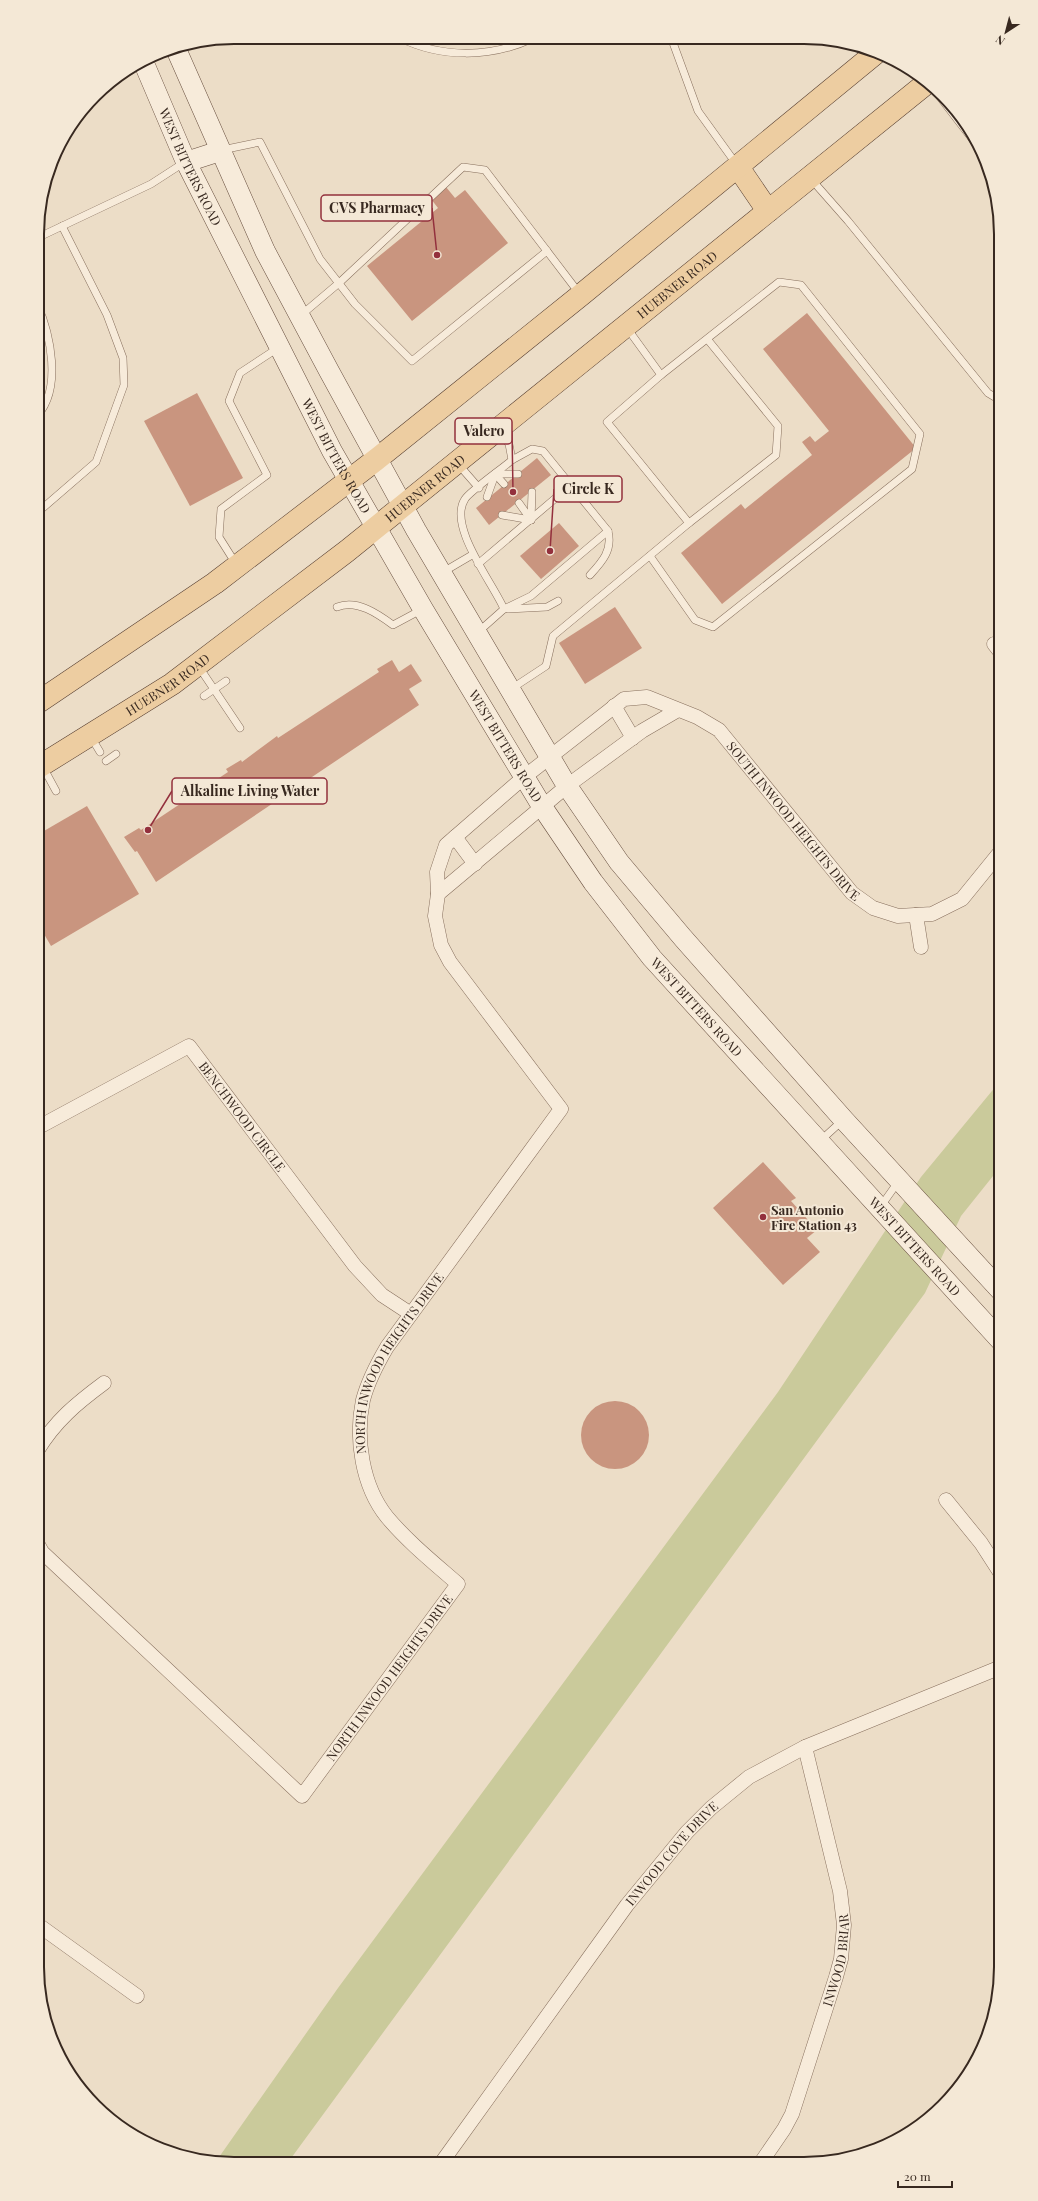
<svg xmlns="http://www.w3.org/2000/svg" width="1038" height="2201" font-family="'Playfair Display',serif">
  <style>
    .green { fill: #caca9b }
    .building { fill: #c9957f }
    .lines { fill: none; stroke-linecap: round; stroke-linejoin: round }
    .lane-casing { stroke: #876f5d; stroke-width: 8 }
    .street-casing { stroke: #876f5d; stroke-width: 15 }
    .secondary-casing { stroke: #695040; stroke-width: 21 }
    .primary-casing { stroke: #563e31; stroke-width: 23 }
    .lane { stroke: #f7ebda; stroke-width: 7 }
    .street { stroke: #f7ebda; stroke-width: 14 }
    .secondary { stroke: #f7ebda; stroke-width: 20 }
    .primary { stroke: #edcda1; stroke-width: 22 }
    .poi-dot { fill: #93303d; stroke: #f4e8d6; stroke-width: 1.5 }
    .labels { text-anchor: middle; stroke-width: 4; stroke-linejoin: round; paint-order: stroke }
    .street-label { font-size: 13px; fill: #382920; stroke: #f4e8d6 }
    .poi-label { font-size: 13px; font-weight: bold; fill: #382920; stroke: #f4e8d6; text-anchor: start }
    .rim { fill: none; stroke: #382920; stroke-width: 2 }
    .leader { fill: none; stroke: #93303d; stroke-width: 1.5 }
    .callout-dot { fill: #93303d; stroke: #f4e8d6; stroke-width: 1.5 }
    .callout { fill: #f4e8d6; stroke: #93303d; stroke-width: 1.5 }
    .callout-label { font-size: 14px; text-anchor: middle; font-weight: bold; fill: #382920 }
  </style>
  <rect width="100%" height="100%" fill="#ecddc7"/>
  <!-- green -->
  <path class="green" d="M1001,1080V1166L961,1216L925,1293L289,2161L217,2160L338,1988L778,1392L921,1177Z"/>
  <!-- building -->
  <g class="building">
    <path d="M446,187L455,198L465,190L508,243L412,321L367,266L438,208L431,199Z"/>
    <path d="M807,313L916,448L722,604L681,553L741,504L745,509L812,455L802,442L810,436L815,442L829,431L763,349Z"/>
    <path d="M197,393L243,478L190,506L144,421Z"/>
    <path d="M537,458L551,475L489,525L476,508Z"/>
    <path d="M559,523L579,546L541,579L520,556Z"/>
    <path d="M615,607L642,648L585,684L559,643Z"/>
    <path d="M392,660L399,672L411,664L422,681L409,689L419,705L156,882L137,851L135,852L124,837L139,828L141,830L228,772L226,769L241,760L242,762L277,736L278,738L379,672L377,669Z"/>
    <path d="M87,806L139,894L51,946L37,922V835Z"/>
    <path d="M763,1162L796,1198L791,1201L817,1230L807,1238L820,1252L783,1285L713,1208Z"/>
    <circle cx="615" cy="1435" r="34"/>
  </g>
  <g class="lines">
    <defs>
      <g id="lane">
        <path d="M400,38C441,58 490,58 531,39"/>
        <path d="M672,40L698,111L737,165"/>
        <path d="M930,84L980,149"/>
        <path d="M222,150L260,142L320,259L355,304L412,361L547,251L579,293"/>
        <path d="M811,179L848,221L988,393L998,399L1001,398"/>
        <path d="M37,238L151,184L185,162"/>
        <path d="M300,316L339,283L463,167L485,170L547,251"/>
        <path d="M627,328L661,375"/>
        <path d="M37,416C62,389 51,335 37,304"/>
        <path d="M512,460L532,449L543,451L608,531C613,550 602,562 590,575"/>
        <path d="M458,464L479,488"/>
        <path d="M495,474H518"/>
        <path d="M495,474L504,484"/>
        <path d="M487,497L495,475"/>
        <path d="M519,503L531,520"/>
        <path d="M37,513L96,462L124,385L123,358L107,315L62,226"/>
        <path d="M502,515L531,520"/>
        <path d="M531,520L532,492"/>
        <path d="M650,556L695,620L713,627L912,469L920,434L801,285L779,282L661,375L607,422L689,523"/>
        <path d="M236,564L219,537L221,509L267,475L229,401L240,373L278,348"/>
        <path d="M478,564L571,485"/>
        <path d="M443,572L472,555"/>
        <path d="M337,607C357,599 378,614 393,625L421,610"/>
        <path d="M504,609L531,596L608,531"/>
        <path d="M508,609L547,607L558,601"/>
        <path d="M477,633L504,609C493,583 447,526 465,499C470,491 503,468 512,460L509,444L498,431"/>
        <path d="M199,667L240,728"/>
        <path d="M511,689L546,666L553,636L689,523L776,455L778,426L708,340"/>
        <path d="M204,696L226,681"/>
        <path d="M91,737L100,752"/>
        <path d="M106,761L116,754"/>
        <path d="M43,767L56,791"/>
        <path d="M820,1141L843,1120"/>
        <path d="M881,1206L898,1182"/>
      </g>
      <g id="street">
        <path d="M994,644L1001,653"/>
        <path d="M614,706L633,738"/>
        <path d="M455,837L475,864"/>
        <path d="M438,894L567,786L642,731L678,710"/>
        <path d="M916,915L921,947"/>
        <path id="s1" d="M37,1128L189,1046L355,1266L382,1295L411,1314"/>
        <path d="M37,1451C55,1421 77,1403 104,1383"/>
        <path d="M946,1500L981,1543L1001,1574"/>
        <path id="s2" d="M37,1543L42,1552L302,1796L458,1584C434,1563 408,1542 387,1517C362,1486 355,1438 363,1400C368,1381 377,1364 387,1347L561,1109L450,962L441,945L435,916L438,894L437,872L446,845L523,778L624,699L647,697L697,717L719,730L852,893L873,908L898,916L932,914L962,899L1001,851"/>
        <path d="M37,1924L137,1996"/>
        <path id="s3" d="M442,2162L627,1905L687,1832L711,1808L749,1777L805,1747L1001,1667"/>
        <path id="s4" d="M760,2164L784,2129L792,2114L836,1977L841,1959L844,1925L840,1891L805,1747"/>
      </g>
      <g id="secondary">
        <path d="M176,49L265,251L329,371L416,530L567,786L619,862L683,938L844,1120L1001,1291"/>
        <path id="s5" d="M143,61L186,162L332,451L423,609L543,808L593,882L652,958L1001,1341"/>
        <path d="M186,162L220,151"/>
      </g>
      <g id="primary">
        <path d="M738,167L768,211"/>
        <path d="M37,703L215,583L377,459L581,295L877,52"/>
        <path id="s6" d="M37,768L172,684L347,551L928,82"/>
      </g>
    </defs>
    <!-- lane casing -->
    <use href="#lane" class="lane-casing"/>
    <!-- street casing -->
    <use href="#street" class="street-casing"/>
    <!-- secondary casing -->
    <use href="#secondary" class="secondary-casing"/>
    <!-- primary casing -->
    <use href="#primary" class="primary-casing"/>
    <!-- lane -->
    <use href="#lane" class="lane"/>
    <!-- street -->
    <use href="#street" class="street"/>
    <!-- secondary -->
    <use href="#secondary" class="secondary"/>
    <!-- primary -->
    <use href="#primary" class="primary"/>
  </g>
  <!-- markers -->
  <circle class="poi-dot" cx="763" cy="1217" r="4"/>
  <g class="labels">
    <!-- street labels -->
    <g class="street-label">
      <text dy="5" stroke="none"><textPath href="#s5" startOffset="116">WEST BITTERS ROAD</textPath></text>
      <text dy="5" stroke="none"><textPath href="#s6" startOffset="803">HUEBNER ROAD</textPath></text>
      <text dy="5" stroke="none"><textPath href="#s5" startOffset="440">WEST BITTERS ROAD</textPath></text>
      <text dy="5" stroke="none"><textPath href="#s6" startOffset="479">HUEBNER ROAD</textPath></text>
      <text dy="5" stroke="none"><textPath href="#s6" startOffset="155">HUEBNER ROAD</textPath></text>
      <text dy="5" stroke="none"><textPath href="#s5" startOffset="776">WEST BITTERS ROAD</textPath></text>
      <text dy="5" stroke="none"><textPath href="#s2" startOffset="1960">SOUTH INWOOD HEIGHTS DRIVE</textPath></text>
      <text dy="5" stroke="none"><textPath href="#s5" startOffset="1100">WEST BITTERS ROAD</textPath></text>
      <text dy="5" stroke="none"><textPath href="#s1" startOffset="261">BENCHWOOD CIRCLE</textPath></text>
      <text dy="5" stroke="none"><textPath href="#s5" startOffset="1424">WEST BITTERS ROAD</textPath></text>
      <text dy="5" stroke="none"><textPath href="#s2" startOffset="898">NORTH INWOOD HEIGHTS DRIVE</textPath></text>
      <text dy="5" stroke="none"><textPath href="#s2" startOffset="514">NORTH INWOOD HEIGHTS DRIVE</textPath></text>
      <text dy="5" stroke="none"><textPath href="#s3" startOffset="385">INWOOD COVE DRIVE</textPath></text>
      <text dy="5" stroke="none"><textPath href="#s4" startOffset="220">INWOOD BRIAR</textPath></text>
    </g>
    <!-- poi labels -->
    <g class="poi-label">
      <text x="771" y="1215">San Antonio<tspan x="771" dy="15">Fire Station 43</tspan></text>
    </g>
  </g>
  <!-- crop -->
  <path d="M0 0H1038V2201H0ZM234 44H804A190 190 0 0 1 994 234V1967A190 190 0 0 1 804 2157H234A190 190 0 0 1 44 1967V234A190 190 0 0 1 234 44Z" fill="#f4e8d6" fill-rule="evenodd"/>
  <path class="rim" d="M234 44H804A190 190 0 0 1 994 234V1967A190 190 0 0 1 804 2157H234A190 190 0 0 1 44 1967V234A190 190 0 0 1 234 44Z"/>
  <!-- callouts -->
  <path class="leader" d="M437 255L432 208M513 492L512 431M550 551L554 489M148 830L172 791"/>
  <g class="callout-dot">
    <circle cx="437" cy="255" r="4"/>
    <circle cx="513" cy="492" r="4"/>
    <circle cx="550" cy="551" r="4"/>
    <circle cx="148" cy="830" r="4"/>
  </g>
  <g class="callout">
    <rect x="321" y="195" width="111" height="26" rx="4"/>
    <rect x="455" y="418" width="57" height="26" rx="4"/>
    <rect x="554" y="476" width="68" height="26" rx="4"/>
    <rect x="172" y="778" width="155" height="26" rx="4"/>
  </g>
  <g class="callout-label">
    <text x="377" y="213">CVS Pharmacy</text>
    <text x="484" y="436">Valero</text>
    <text x="588" y="494">Circle K</text>
    <text x="250" y="796">Alkaline Living Water</text>
  </g>
  <!-- north arrow -->
  <g transform="translate(1006 32) rotate(216)" stroke="#f4e8d6" stroke-width="3" paint-order="stroke">
  <path d="M0-3L7 15L0 10L-7 15Z" fill="#382920"/>
  <text y="-6" font-size="11" font-weight="bold" text-anchor="middle" fill="#382920">N</text>
  </g>
  <!-- scale -->
  <path d="M898 2181v6h54v-6" fill="none" stroke="#382920" stroke-width="2"/>
  <text x="904" y="2181" font-size="12" fill="#382920" stroke="#f4e8d6" stroke-width="3" paint-order="stroke">20 m</text>
</svg>
